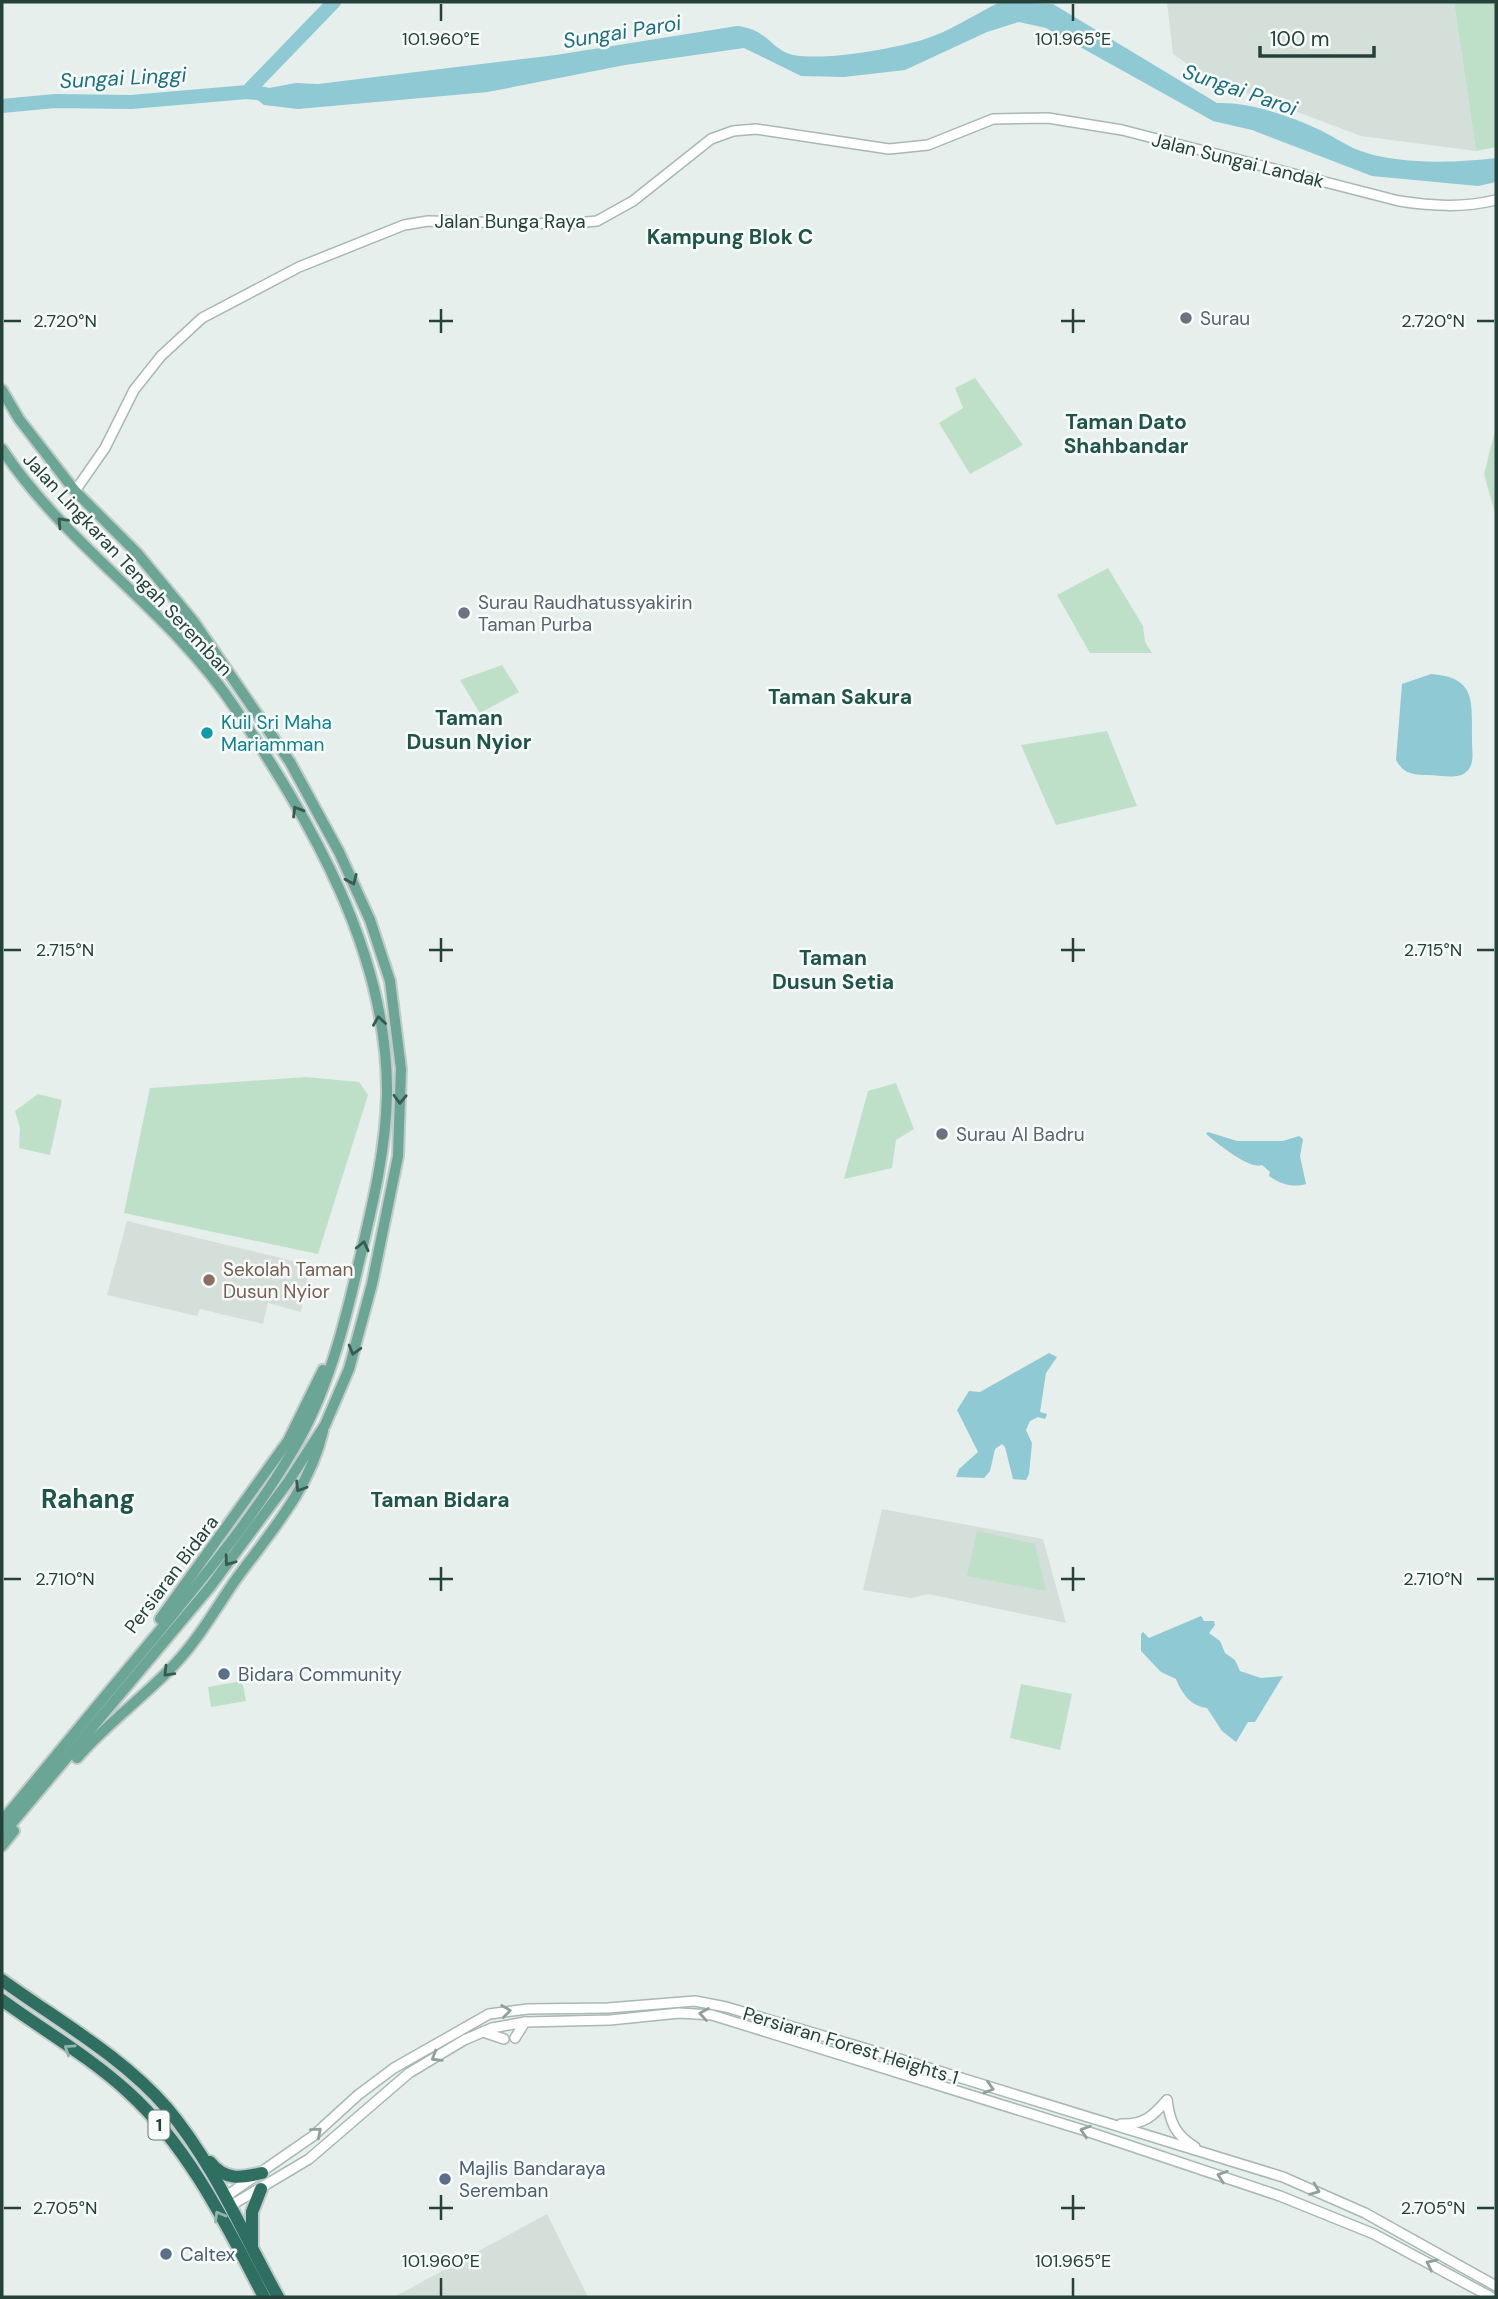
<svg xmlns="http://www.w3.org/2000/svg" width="1498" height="2299" font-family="'DM Sans',sans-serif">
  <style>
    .built { fill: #d4dfda }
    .green { fill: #bfe0c8 }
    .water { fill: #8ec9d4 }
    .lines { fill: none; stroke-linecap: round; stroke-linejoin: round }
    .river { stroke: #8ec9d4; stroke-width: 14 }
    .minor-casing { stroke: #a8b8b2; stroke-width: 12 }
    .major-casing { stroke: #c2cac8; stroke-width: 14 }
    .highway-casing { stroke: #c2cac8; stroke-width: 16 }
    .minor { stroke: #fff; stroke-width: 9 }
    .major { stroke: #6aa596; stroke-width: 10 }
    .highway { stroke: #2f6f62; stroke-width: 12 }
    .oneway { stroke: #365b51 }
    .oneway2 { stroke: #92a09c }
    .oneway3 { stroke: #93b5ae }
    .ticks { fill: none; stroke: #24423a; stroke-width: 2.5 }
    .worship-dot { fill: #6b7280; stroke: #f7fbf9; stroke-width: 2.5 }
    .culture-dot { fill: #0f9aa8; stroke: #f7fbf9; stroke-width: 2.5 }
    .education-dot { fill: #8d6e63; stroke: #f7fbf9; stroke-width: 2.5 }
    .service-dot { fill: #5c6f8a; stroke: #f7fbf9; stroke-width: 2.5 }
    .labels { text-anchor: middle; stroke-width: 5; stroke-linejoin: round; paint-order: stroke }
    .shield { fill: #f7fbf9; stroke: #637a73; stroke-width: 2 }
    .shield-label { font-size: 18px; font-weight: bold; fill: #24423a }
    .street-label { font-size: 19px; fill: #24423a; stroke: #f7fbf9 }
    .worship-label { font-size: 19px; fill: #5b616d; stroke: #f7fbf9; text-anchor: start }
    .culture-label { font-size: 19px; fill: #0d838f; stroke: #f7fbf9; text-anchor: start }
    .education-label { font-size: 19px; fill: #785e54; stroke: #f7fbf9; text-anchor: start }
    .service-label { font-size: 19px; fill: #4e5e75; stroke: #f7fbf9; text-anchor: start }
    .water-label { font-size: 21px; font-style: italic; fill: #1c6f80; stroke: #f7fbf9 }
    .neighbourhood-label { font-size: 21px; font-weight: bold; fill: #1f5548; stroke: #f7fbf9 }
    .district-label { font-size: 26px; font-weight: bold; fill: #1f5548; stroke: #f7fbf9 }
    .ticks-label { font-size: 18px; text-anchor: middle; fill: #24423a; stroke: #f7fbf9; stroke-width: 5; stroke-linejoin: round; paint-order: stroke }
  </style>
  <rect width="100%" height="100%" fill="#e6efeb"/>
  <!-- built -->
  <g class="built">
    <path d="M1167,2H1454L1476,151L1361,136L1207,78L1173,54Z"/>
    <path d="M127,1221L310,1265L301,1312L268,1303L263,1324L200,1309L197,1316L107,1295Z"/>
    <path d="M882,1509L1043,1539L1066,1623L928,1594L911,1598L863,1590Z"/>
    <path d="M547,2214L588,2297H394Z"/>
  </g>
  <!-- green -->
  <g class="green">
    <path d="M1454,2H1496V147L1476,151Z"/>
    <path d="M975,378L1023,445L970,474L939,423L963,408L955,388Z"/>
    <path d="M1496,427V517L1484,474Z"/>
    <path d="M1108,568L1143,626L1145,642L1152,653H1090L1057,595Z"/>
    <path d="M502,665L519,692L480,713L460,680Z"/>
    <path d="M1107,731L1137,806L1056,825L1021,745Z"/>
    <path d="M306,1077L359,1082L368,1095L318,1254L124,1213L150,1088Z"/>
    <path d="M896,1083L914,1129L896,1140L892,1168L844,1179L868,1091Z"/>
    <path d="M38,1094L62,1100L50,1155L19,1148L20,1128L15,1111Z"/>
    <path d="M977,1531L1035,1544L1046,1591L967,1576Z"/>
    <path d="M242,1681L246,1701L211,1707L208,1687Z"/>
    <path d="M1021,1684L1072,1694L1060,1750L1010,1738Z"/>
  </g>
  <!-- water -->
  <g class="water">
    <path d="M1000,2L1053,4L1217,103C1250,102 1290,116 1320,130C1333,136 1345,145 1358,150C1396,165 1457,163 1496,158V182L1478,186L1372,176L1252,130L1213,121L1046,28L1019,22L987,32L905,70L844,77L801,76L744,48L625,65L488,92L298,109L264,105L247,92L296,83L318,84L556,55L737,26C768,29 771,50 793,55C826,61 891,49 922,40C949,32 975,14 1000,2Z"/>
    <path d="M1431,674C1479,677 1471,706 1472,741C1472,752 1475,765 1466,772C1458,780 1439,775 1428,775C1413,775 1404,774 1396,760L1402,684Z"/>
    <path d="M1208,1132L1237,1141H1283L1299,1136L1303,1139L1300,1156L1306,1184C1292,1188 1281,1184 1269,1176L1270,1172L1262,1165C1250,1170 1218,1144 1206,1134Z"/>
    <path d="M1049,1353L1057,1357L1046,1373L1040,1412L1047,1414L1045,1419L1038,1417L1030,1421L1026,1430L1032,1443L1029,1474L1026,1480L1013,1479L1005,1447L1002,1444L995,1449L990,1471L984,1478L956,1477L959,1469L978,1452L957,1410L969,1391L980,1392Z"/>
    <path d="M1201,1616L1204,1621H1214L1215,1625L1209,1633L1220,1641L1225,1653L1235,1660L1240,1671L1261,1678L1283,1676L1255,1722H1248L1236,1742L1222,1731L1207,1708C1191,1706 1182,1694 1176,1679L1161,1672L1141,1651V1634L1143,1632L1149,1638Z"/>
  </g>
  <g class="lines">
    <!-- river -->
    <g class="river">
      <path d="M247,92L334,2"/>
      <path d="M2,106L55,101L131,102L247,92L265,94"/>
    </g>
    <defs>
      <g id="minor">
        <path d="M75,491L105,448L134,390L161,356L202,318L299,267L404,225L428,221L566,224L597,221L633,201L711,139L733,131L756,129L889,149L928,145L993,119L1048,118L1122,130L1399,201C1433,206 1462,208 1496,200"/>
        <path d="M483,2032L504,2039"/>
        <path d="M515,2038L525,2022"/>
        <path d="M1167,2100C1170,2122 1175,2135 1195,2147"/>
        <path d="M1121,2124C1144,2125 1153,2116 1167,2100"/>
        <path d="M225,2197L313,2136L358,2095L394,2068L489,2014L528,2009L608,2008L695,2001L726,2007L867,2049L1283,2177L1365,2213L1496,2286"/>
        <path d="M230,2206L309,2159L409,2073L464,2040L492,2028L525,2022L610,2020L679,2013L712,2015L1083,2130L1280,2196L1374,2234L1491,2297"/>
      </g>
      <g id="major">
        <path d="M2,390L19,419L75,491L137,553L194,622L290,762L339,852L370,920L390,981L401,1069L398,1156L372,1284L349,1369L325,1425L288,1482L210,1587L2,1835"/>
        <path d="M2,449C66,546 171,611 235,708C311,822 388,952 387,1094C386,1151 372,1207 359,1262C344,1327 327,1394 292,1452C254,1517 204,1576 157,1634C105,1696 53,1759 2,1821"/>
        <path d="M160,1619L288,1441L323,1370"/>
        <path d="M77,1758C107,1723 143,1698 174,1665C197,1641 215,1610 234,1582C268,1535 310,1489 323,1431"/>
        <path d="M2,1846L14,1831"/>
      </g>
      <g id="highway">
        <path d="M2,1980C57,2020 122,2056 167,2108C214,2164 243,2234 278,2297"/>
        <path d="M2,2000C43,2030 90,2057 128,2092C189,2147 227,2226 264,2297"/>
        <path d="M210,2162C225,2181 241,2178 262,2173"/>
        <path d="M252,2246V2212L261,2189"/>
      </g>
    </defs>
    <!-- minor casing -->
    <use href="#minor" class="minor-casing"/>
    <!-- major casing -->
    <use href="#major" class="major-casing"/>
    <!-- highway casing -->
    <use href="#highway" class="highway-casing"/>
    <!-- minor -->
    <use href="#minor" class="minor"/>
    <!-- major -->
    <use href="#major" class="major"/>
    <!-- highway -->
    <use href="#highway" class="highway"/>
  </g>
  <!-- one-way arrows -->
  <defs><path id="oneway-chevron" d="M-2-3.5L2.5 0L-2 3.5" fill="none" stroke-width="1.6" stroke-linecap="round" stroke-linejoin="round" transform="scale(1.75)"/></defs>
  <g class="oneway">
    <use href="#oneway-chevron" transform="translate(62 522) rotate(-134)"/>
    <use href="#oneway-chevron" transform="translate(297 811) rotate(-121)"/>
    <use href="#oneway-chevron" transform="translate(352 880) rotate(66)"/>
    <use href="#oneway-chevron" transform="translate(379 1021) rotate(-98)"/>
    <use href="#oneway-chevron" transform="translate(400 1099) rotate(92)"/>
    <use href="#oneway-chevron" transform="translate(363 1246) rotate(-77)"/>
    <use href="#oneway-chevron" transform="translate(354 1350) rotate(106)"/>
    <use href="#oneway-chevron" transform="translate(300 1487) rotate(122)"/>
    <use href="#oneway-chevron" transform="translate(229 1561) rotate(126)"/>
    <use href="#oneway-chevron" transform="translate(168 1672) rotate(134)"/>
  </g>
  <g class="oneway2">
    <use href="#oneway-chevron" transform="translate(506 2011) rotate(-8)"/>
    <use href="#oneway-chevron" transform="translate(704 2014) rotate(-171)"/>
    <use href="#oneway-chevron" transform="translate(436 2057) rotate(149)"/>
    <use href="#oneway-chevron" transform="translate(989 2088) rotate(17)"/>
    <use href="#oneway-chevron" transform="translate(1085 2131) rotate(-162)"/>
    <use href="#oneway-chevron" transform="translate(317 2132) rotate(-41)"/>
    <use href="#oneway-chevron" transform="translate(1222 2176) rotate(-161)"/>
    <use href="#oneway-chevron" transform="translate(1315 2190) rotate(22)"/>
    <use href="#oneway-chevron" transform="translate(1431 2264) rotate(-154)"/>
  </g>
  <g class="oneway3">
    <use href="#oneway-chevron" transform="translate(69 2049) rotate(-146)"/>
    <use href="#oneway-chevron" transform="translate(219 2216) rotate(-120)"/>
  </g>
  <!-- ticks -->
  <path class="ticks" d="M441,4V21M1073,4V21M441,309V333M1073,309V333M4,321H21M429,321H453M1061,321H1085M1477,321H1494M441,938V962M1073,938V962M4,950H21M429,950H453M1061,950H1085M1477,950H1494M441,1567V1591M1073,1567V1591M4,1579H21M429,1579H453M1061,1579H1085M1477,1579H1494M441,2195V2220M1073,2195V2220M4,2208H21M429,2208H453M1061,2208H1085M1477,2208H1494M441,2278V2296M1073,2278V2296"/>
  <!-- markers -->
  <g class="worship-dot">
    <circle cx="1186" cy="318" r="7"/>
    <circle cx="464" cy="613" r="7"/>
    <circle cx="942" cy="1134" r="7"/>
  </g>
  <circle class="culture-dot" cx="207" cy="733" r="7"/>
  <circle class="education-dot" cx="209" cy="1280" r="7"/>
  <g class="service-dot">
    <circle cx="224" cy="1674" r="7"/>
    <circle cx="445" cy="2179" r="7"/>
    <circle cx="166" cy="2254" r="7"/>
  </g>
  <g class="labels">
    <!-- shield labels -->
    <rect class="shield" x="148.5" y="2110.5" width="21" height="29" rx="5"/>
    <g class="shield-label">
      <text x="159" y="2131">1</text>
    </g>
    <!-- street labels -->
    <g class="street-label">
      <text transform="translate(1238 160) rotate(14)" y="7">Jalan Sungai Landak</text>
      <text x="510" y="228">Jalan Bunga Raya</text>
      <text transform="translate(128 564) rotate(47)" y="7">Jalan Lingkaran Tengah Seremban</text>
      <text transform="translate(171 1574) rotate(-53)" y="7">Persiaran Bidara</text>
      <text transform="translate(851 2045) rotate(17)" y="7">Persiaran Forest Heights 1</text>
    </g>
    <!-- worship labels -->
    <g class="worship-label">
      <text x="1200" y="325">Surau</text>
      <text x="478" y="609">Surau Raudhatussyakirin<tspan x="478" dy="22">Taman Purba</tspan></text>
      <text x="956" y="1141">Surau Al Badru</text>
    </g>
    <!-- culture labels -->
    <g class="culture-label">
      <text x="221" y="729">Kuil Sri Maha<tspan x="221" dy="22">Mariamman</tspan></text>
    </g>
    <!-- education labels -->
    <g class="education-label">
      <text x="223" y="1276">Sekolah Taman<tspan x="223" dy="22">Dusun Nyior</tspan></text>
    </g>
    <!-- service labels -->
    <g class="service-label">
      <text x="238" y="1681">Bidara Community</text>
      <text x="459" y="2175">Majlis Bandaraya<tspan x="459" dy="22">Seremban</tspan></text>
      <text x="180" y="2261">Caltex</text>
    </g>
    <!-- water labels -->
    <g class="water-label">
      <text transform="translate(622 32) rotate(-9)" y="7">Sungai Paroi</text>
      <text transform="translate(123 78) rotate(-3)" y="7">Sungai Linggi</text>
      <text transform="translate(1240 90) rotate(19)" y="7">Sungai Paroi</text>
    </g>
    <!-- neighbourhood labels -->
    <g class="neighbourhood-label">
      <text x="730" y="244">Kampung Blok C</text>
      <text x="1126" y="429">Taman Dato<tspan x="1126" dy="24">Shahbandar</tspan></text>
      <text x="840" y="704">Taman Sakura</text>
      <text x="469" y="725">Taman<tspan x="469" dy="24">Dusun Nyior</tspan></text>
      <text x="833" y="965">Taman<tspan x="833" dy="24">Dusun Setia</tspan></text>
      <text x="440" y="1507">Taman Bidara</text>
    </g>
    <!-- district labels -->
    <g class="district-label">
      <text x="88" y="1508">Rahang</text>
    </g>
  </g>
  <g class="ticks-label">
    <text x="441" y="45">101.960°E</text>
    <text x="1073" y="45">101.965°E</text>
    <text x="65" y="327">2.720°N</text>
    <text x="1433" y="327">2.720°N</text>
    <text x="65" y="956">2.715°N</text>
    <text x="1433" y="956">2.715°N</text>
    <text x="65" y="1585">2.710°N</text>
    <text x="1433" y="1585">2.710°N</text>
    <text x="65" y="2214">2.705°N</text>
    <text x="1433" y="2214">2.705°N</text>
    <text x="441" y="2267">101.960°E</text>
    <text x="1073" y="2267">101.965°E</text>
  </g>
  <!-- border -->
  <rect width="1498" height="2299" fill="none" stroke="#24423a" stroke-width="7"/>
  <!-- scale -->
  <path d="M1260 46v10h114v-10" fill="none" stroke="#24423a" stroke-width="3.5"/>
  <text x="1270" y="46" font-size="21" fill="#24423a" stroke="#f7fbf9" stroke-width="5" paint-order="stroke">100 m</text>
</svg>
